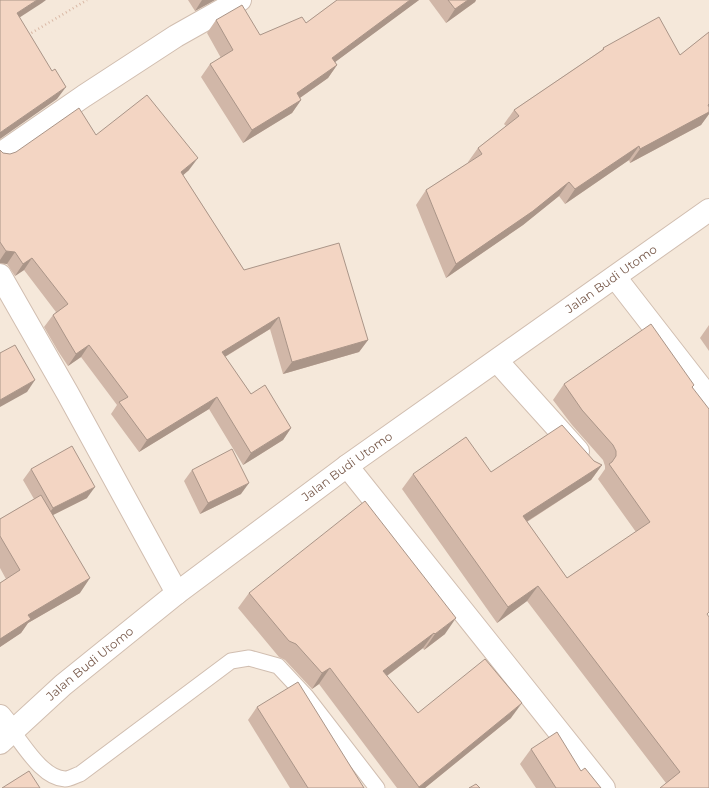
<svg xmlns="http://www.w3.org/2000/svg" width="709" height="788" font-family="Montserrat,sans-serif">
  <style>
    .residential { fill: #f5e8da }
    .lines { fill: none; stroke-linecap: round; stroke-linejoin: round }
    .service-casing { stroke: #d1beb0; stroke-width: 17 }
    .minor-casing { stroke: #d1beb0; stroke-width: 24 }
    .tertiary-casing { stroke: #d1beb0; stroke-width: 24 }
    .path { stroke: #d9b8a5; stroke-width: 2.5; stroke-dasharray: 1 3; stroke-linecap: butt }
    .service { stroke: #fff; stroke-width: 15 }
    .minor { stroke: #fff; stroke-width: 22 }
    .tertiary { stroke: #fff; stroke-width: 22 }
    .wall { fill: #d1b7a8 }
    .shaded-wall { fill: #aa9588 }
    .building { fill: #f3d5c3; stroke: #aa9588 }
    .labels { text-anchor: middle; stroke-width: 3; stroke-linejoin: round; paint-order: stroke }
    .street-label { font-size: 12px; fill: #7a5c4d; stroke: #fffaf3 }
  </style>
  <rect width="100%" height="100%" fill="#fdf6ec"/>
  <!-- residential -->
  <rect class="residential" x="0" y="0" width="709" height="788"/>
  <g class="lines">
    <defs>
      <path id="service" d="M13,732C25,747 43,778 65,779C70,779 76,775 80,774L231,661L249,658L278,666L306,696L377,788"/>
      <g id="minor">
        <path d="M0,154L84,96L176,36L240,0"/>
        <path d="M0,275L68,394L177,593"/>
        <path d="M615,277L709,398"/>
        <path d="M497,361L578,451"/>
        <path d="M347,466L604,788"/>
        <path d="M0,716L13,732"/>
      </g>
      <g id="tertiary">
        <path id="s1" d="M0,743L63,685L177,593L347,466L709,210"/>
      </g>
    </defs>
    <!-- service casing -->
    <use href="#service" class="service-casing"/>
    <!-- minor casing -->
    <use href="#minor" class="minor-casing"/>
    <!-- tertiary casing -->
    <use href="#tertiary" class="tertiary-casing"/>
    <!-- path -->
    <path class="path" d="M28,35L87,0"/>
    <!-- service -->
    <use href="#service" class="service"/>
    <!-- minor -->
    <use href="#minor" class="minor"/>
    <!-- tertiary -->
    <use href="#tertiary" class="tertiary"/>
  </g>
  <!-- wall -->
  <g class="wall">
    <path d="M188,0H215L195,11Z"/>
    <path d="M337,0H419L335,62L337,65L328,78L300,98L301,100L292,113L243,143L201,77L210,64L221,58L207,33L216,20L260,35L306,23Z"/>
    <path d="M429,0H476L475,2L446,23Z"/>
    <path d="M709,32V114L701,125L630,163L629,160L565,204L559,196L523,225L446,278L416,205L426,190L468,163V162L478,148L506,126L504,124L514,110L602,50L603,48L680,55Z"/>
    <path d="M96,135L189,170L183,175L244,270L368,340L359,352L283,374L270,329L225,357L251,394L291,428L283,440L243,465L209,409L139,452L111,414L117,405L81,357L68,366L58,351L44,327L53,315L56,312L24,270L15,276L7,264L0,263V150L3,153L10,154Z"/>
    <path d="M709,325V351L700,338Z"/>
    <path d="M564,384L693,387L709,788L666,783L527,601L497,623L402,489L413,474L491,472L594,461L602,465L591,480L527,522L567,578L636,532L598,479L605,469V466L603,460L572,425L553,400Z"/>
    <path d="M31,469L87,498L53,515L80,593L28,623L21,633L0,647V583L6,579L0,568V519L34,499L23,480Z"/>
    <path d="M192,470L241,494L200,514L184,481Z"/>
    <path d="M249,593L445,634L424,650L423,648L387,676L418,713L511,718L425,788H397L319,684L312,689L285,660L279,657L238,608Z"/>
    <path d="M257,707L364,788H290L248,720Z"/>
    <path d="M531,749L581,771L601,788H536L520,764Z"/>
  </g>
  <!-- shaded-wall -->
  <g class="shaded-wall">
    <path d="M37,0H46L42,3L8,25L17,13Z"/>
    <path d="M202,0H215L195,11Z"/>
    <path d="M410,0H419L323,71L332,58Z"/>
    <path d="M468,0H476L475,2L446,23L455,9Z"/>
    <path d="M337,65L328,78L287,107L297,93Z"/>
    <path d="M66,87L57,99L0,139V133L1,132Z"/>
    <path d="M301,100L292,113L243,143L252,130Z"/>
    <path d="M709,104V114L701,125L630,163L640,149Z"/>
    <path d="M639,146L629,160L565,204L575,189Z"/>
    <path d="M198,158L189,170L173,184L181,172Z"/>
    <path d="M569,182L559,196L523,225L446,278L456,264Z"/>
    <path d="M6,251L15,252L7,264L0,263V260Z"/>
    <path d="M32,258L24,270L15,276L23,264Z"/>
    <path d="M279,317L270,329L213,364L222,352Z"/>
    <path d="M368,340L359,352L283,374L292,362Z"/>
    <path d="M89,345L81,357L68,366L76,354Z"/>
    <path d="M35,380L27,392L0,407V400Z"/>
    <path d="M217,397L209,409L139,452L147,440Z"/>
    <path d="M291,428L283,440L243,465L251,453Z"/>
    <path d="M602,465L591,480L512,531L523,516Z"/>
    <path d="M249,483L241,494L200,514L208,503Z"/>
    <path d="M95,487L87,498L45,519L53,508Z"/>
    <path d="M90,578L80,593L28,623L21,633L0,647V639L28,615Z"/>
    <path d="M538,586L527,601L497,623L508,607Z"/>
    <path d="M456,618L445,634L424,650L435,634Z"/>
    <path d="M434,633L423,648L372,687L383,671Z"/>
    <path d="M330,668L319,684L312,689L322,673Z"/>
    <path d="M522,703L511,718L425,788H418Z"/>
  </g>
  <!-- building -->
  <g class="building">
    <path d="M0,0H37L17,13L52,71L55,69L66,87L1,132L0,133Z"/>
    <path d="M337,0H410L332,58L337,65L297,93L301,100L252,130L210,64L233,50L216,20L242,5L260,35L302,17L306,23Z"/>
    <path d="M448,0H468L455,9Z"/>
    <path d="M659,17L680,55L709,32V104L708,105L709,107V112L640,149L639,146L575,189L569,182L533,211L456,264L426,190L482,154L478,148L519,116L514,110L604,49L603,48Z"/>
    <path d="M147,95L198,158L181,172L244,270L339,243L368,340L292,362L279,317L222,352L251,394L265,385L291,428L251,453L217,397L147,440L119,402L128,397L89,345L76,354L67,339L53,315L68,304L32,258L23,264L15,252L6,251L0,242V150L3,153L10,154L16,152L79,108L96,135Z"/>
    <path d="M651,324L694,385L692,387L709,409V612L707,614L709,617V788H660L680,772L538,586L508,607L413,474L466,437L491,472L562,425L594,461L602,465L523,516L567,578L650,522L609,464L612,462L616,456V451L613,445L582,410L564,384Z"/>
    <path d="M15,345L35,380L0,400V353Z"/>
    <path d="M72,446L95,487L53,508L31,469Z"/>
    <path d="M232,449L249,483L208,503L192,470Z"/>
    <path d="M41,495L90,578L28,615L31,619L0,639V583L20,570L0,536V519Z"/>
    <path d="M365,501L456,618L435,634L434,633L383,671L418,713L485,659L522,703L419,787L330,668L322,673L296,644L289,641L249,593Z"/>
    <path d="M298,682L364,788H308L257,707Z"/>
    <path d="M557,732L581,771L585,768L601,788H556L531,749Z"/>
    <path d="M29,771L40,788H2Z"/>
    <path d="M476,784L480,788H469Z"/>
  </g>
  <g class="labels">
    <!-- street labels -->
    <g class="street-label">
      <text dy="4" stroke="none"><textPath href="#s1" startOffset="768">Jalan Budi Utomo</textPath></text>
      <text dy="4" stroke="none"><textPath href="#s1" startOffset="444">Jalan Budi Utomo</textPath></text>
      <text dy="4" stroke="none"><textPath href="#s1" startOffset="120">Jalan Budi Utomo</textPath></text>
    </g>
  </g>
</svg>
